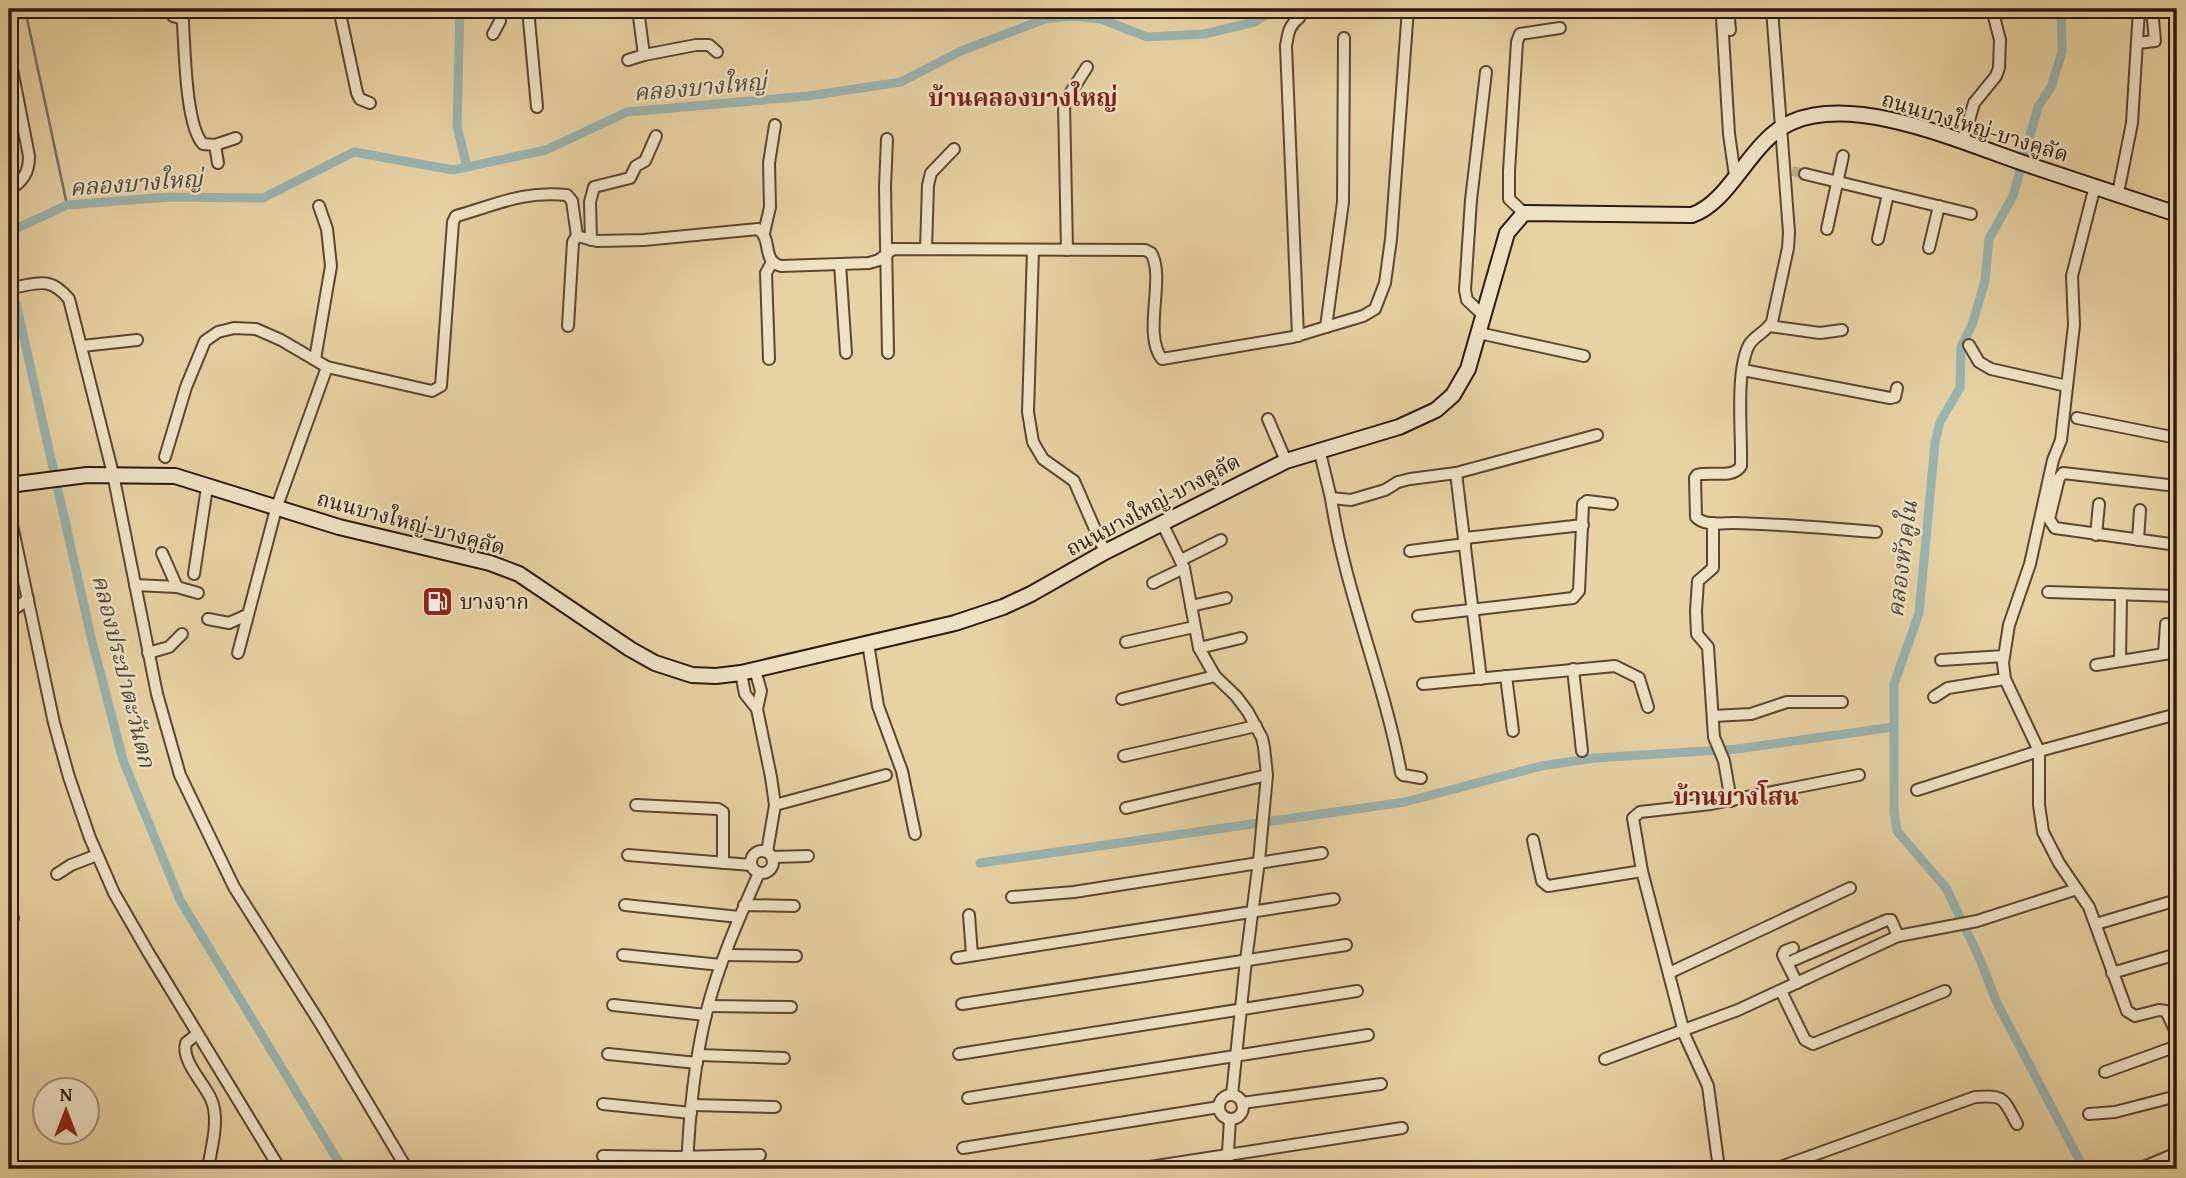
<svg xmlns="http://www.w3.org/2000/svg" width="2186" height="1178" font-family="'Gentium Book Plus','Noto Serif Thai',serif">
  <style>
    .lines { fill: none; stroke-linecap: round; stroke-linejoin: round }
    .stream { stroke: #6e766e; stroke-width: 2.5 }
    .canal { stroke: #9ab5b0; stroke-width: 9 }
    .street-tunnel { stroke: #c2ad84; stroke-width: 10; stroke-dasharray: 10 5; stroke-linecap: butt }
    .street-casing { stroke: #5b4630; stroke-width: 14 }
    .secondary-casing { stroke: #2c180a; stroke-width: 18 }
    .street { stroke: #efe2c3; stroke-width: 10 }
    .secondary { stroke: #efe2c3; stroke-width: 14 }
    .labels { text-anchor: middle; stroke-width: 5; stroke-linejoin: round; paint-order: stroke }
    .street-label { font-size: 21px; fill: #2c180a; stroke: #efe2c3 }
    .poi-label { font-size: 21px; fill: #2c180a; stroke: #efe2c3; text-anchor: start }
    .water-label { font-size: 23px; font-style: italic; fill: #4d473c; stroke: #efe2c3 }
    .quarter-label { font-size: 24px; font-weight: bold; fill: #7a1f14; stroke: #efe2c3 }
  </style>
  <rect width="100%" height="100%" fill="#e7d2a3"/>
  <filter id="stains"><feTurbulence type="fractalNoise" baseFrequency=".00286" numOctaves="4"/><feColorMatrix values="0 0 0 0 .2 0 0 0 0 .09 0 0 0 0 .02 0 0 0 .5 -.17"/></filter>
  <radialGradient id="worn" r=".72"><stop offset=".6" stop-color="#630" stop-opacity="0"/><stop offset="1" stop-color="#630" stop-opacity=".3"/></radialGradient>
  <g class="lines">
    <!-- stream -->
    <path class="stream" d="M25,9L67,205"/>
    <!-- canal -->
    <g class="canal">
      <path d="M460,9L457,126L467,167"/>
      <path d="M2061,9L2062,52L2051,87L2038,107L2013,196L1989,239L1985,281L1972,325L1961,347L1960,388L1940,422L1935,443L1919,613L1894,684V811L1897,831L1946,888L1979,957L1997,1003L2084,1169"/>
      <path d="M9,232L67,205L169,197L263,198L354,152L453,170L546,150L627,112L808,96L901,82L961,51L1045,19L1071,16L1101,19L1147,37L1204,34L1255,22L1275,9"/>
      <path d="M16,303L91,637L123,760L180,900L343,1169"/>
      <path d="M980,863L1405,802L1541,766L1595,758L1737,749L1894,727"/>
    </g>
    <!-- street-tunnel -->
    <path class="street-tunnel" d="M1792,171L1805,174"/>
    <defs>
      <g id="street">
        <path d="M170,9L173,16L183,19"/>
        <path d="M182,9C185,38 184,124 203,144L215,145L218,163"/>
        <path d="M339,9L357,93L360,99L370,103"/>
        <path d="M528,9L537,107"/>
        <path d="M1728,9L1730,30"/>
        <path d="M1772,9L1789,232L1788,248L1772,322C1766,332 1754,336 1749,345C1735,372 1742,434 1741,466C1733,479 1711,471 1697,475L1695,478L1696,517C1704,526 1721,523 1733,523C1781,524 1828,528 1876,532"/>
        <path d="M1722,18L1729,134L1735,176"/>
        <path d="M493,34L500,21L499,9"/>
        <path d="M2138,43L2155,41L2152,9"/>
        <path d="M9,54L29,156C29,173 23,181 9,190"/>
        <path d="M644,55L696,45H709L717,52"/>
        <path d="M628,60L644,55L638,9"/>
        <path d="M887,139L885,187L888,353"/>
        <path d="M1963,141L1974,103L1996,76L1999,68L2000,40L1992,9"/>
        <path d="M215,145L236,138"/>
        <path d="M1805,174L1971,214"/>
        <path d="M2095,186L2072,276L2074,325L2061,440L2053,460L2030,564L2009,625L2003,663L2005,679L2039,751V805L2043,832L2059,863L2089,907L2127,1011L2135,1016L2159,1010L2166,1011L2177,1034"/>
        <path d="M2118,193L2132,123L2139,9"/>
        <path d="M1524,213L1509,199V171L1517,42L1520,34L1560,28"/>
        <path d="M1827,229L1843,156"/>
        <path d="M764,233L770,207L769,163L775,125"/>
        <path d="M1878,239L1888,194"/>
        <path d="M591,240L590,202L594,187L630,178L636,166L645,161L656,136"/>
        <path d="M1929,248L1939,206"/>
        <path d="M926,249L928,185L931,173L954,149"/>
        <path d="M1033,250L1028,412L1033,442L1043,459L1074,481L1105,552"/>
        <path d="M1067,250L1064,103L1087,67"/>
        <path d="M840,264L846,353"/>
        <path d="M9,288C36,285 48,274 69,299L113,474L157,694L180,775L234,887L320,1023L407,1169"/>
        <path d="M1484,316L1467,300L1465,290L1471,200L1486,72"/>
        <path d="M568,326L573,242L577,236"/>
        <path d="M1769,326L1820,333L1842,330"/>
        <path d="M1326,327L1363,316L1375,309L1385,283L1391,239L1408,9"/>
        <path d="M1479,333L1584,356"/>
        <path d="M1298,336L1286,46C1288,34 1289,25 1299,18"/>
        <path d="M1969,345L1979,362L1991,369L2067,386"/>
        <path d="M82,346L137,340"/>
        <path d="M315,359L331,266L327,229L319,206"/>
        <path d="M769,359L766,273L772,262"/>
        <path d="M1743,370L1890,398L1895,397L1897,388"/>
        <path d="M2077,418L2177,438"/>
        <path d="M1268,419L1286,461"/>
        <path d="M1319,449L1331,498L1351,500L1385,490L1398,482L1410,479L1456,473L1481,679"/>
        <path d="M165,457L186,387L205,341L218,332L234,328L256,329L281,340L327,367L432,391L441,386L453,222L456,216C499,204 521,191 567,195L572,201L577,236L597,241L644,240L758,229C773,239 761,261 781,266L869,263L879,260L893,249L1145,250L1151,253C1166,277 1142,334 1162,359L1293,337L1326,327L1343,202L1344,38"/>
        <path d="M1456,473L1597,435"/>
        <path d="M2177,486L2063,473L2059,478L2049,519L2055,528L2177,545"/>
        <path d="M1331,498C1345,592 1384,680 1401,773L1403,775L1421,778"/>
        <path d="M9,511L54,723L69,777L90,838L114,893L148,952L280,1169"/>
        <path d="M1162,523L1184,568L1199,648L1215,676L1236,696L1248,712L1262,738L1264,747L1267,775L1259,861L1246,960L1232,1095"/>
        <path d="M1713,523V568L1698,581L1696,611L1697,634L1708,647L1714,737L1724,761L1731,801"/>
        <path d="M2096,535L2099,504"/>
        <path d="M1465,538L1583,525"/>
        <path d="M2138,540L2140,510"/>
        <path d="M1410,551L1465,544"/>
        <path d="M162,553L177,587"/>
        <path d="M1181,560L1221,540"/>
        <path d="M194,574L207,487"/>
        <path d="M1153,583L1184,568"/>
        <path d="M135,585L177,587L198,593"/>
        <path d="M2048,592L2177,596"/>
        <path d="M1191,606L1226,598"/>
        <path d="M9,613L28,599"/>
        <path d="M1418,616L1573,598L1579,591L1583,504L1587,501L1612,504"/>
        <path d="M208,619L229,623L247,615"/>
        <path d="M1126,642L1194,627"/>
        <path d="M868,643L878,706L902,771L915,834"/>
        <path d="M1199,648L1241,638"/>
        <path d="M148,653L169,647L182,634"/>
        <path d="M238,653L276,509L327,367"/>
        <path d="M2164,654L2166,624"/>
        <path d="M1941,660L2004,656"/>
        <path d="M2120,661L2121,596"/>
        <path d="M2096,665L2177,652"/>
        <path d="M1573,669L1582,751"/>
        <path d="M755,670L761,691L757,709L771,777L775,805L767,852"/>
        <path d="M741,673L745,694L757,709"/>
        <path d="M1506,676L1513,731"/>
        <path d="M1423,684L1615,666L1639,678L1648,707"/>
        <path d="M1934,697L1948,688L2005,679"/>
        <path d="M1122,699L1215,676"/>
        <path d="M1713,716L1751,714L1787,702H1842"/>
        <path d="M1124,756L1256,726"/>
        <path d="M1917,790L2039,751L2177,714"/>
        <path d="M636,805L718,809L723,812V863"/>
        <path d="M775,805L886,775"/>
        <path d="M1126,808L1267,775"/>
        <path d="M1533,840L1542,881L1548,886L1642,871"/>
        <circle cx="762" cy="862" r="11"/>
        <path d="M628,855L751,865"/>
        <path d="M772,857L808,856"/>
        <path d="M57,874L71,865L97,855"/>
        <path d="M1012,897L1074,892L1322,853"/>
        <path d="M625,905L739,917"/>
        <path d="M744,905L794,906"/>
        <path d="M969,915L972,955"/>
        <path d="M9,918H13"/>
        <path d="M2096,924L2177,900"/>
        <path d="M1793,948L1785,951L1783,955L1797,983"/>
        <path d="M623,955L721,965"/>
        <path d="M725,955L796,956"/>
        <path d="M957,958L1334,899"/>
        <path d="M1794,960L1887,920H1891L1898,936"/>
        <path d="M1669,973L1850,888"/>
        <path d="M2112,973L2177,954"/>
        <path d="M1781,991L1805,1040L1813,1044L1945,991"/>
        <path d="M962,1004L1346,945"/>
        <path d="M613,1005L706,1015"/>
        <path d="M709,1006L791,1007"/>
        <path d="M197,1034L186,1043C181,1060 202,1081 210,1097C221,1117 211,1148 208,1169"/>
        <path d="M608,1054L697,1063"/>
        <path d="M959,1054L1357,991"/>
        <path d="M699,1055L784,1058"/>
        <path d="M1605,1059L1738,1010L1898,936L1977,921L2077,889"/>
        <path d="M2105,1072L2177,1046"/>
        <circle cx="1231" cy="1107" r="12"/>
        <path d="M968,1098L1368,1035"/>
        <path d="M1242,1103L1381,1084"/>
        <path d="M603,1104L691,1113"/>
        <path d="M692,1105L775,1107"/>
        <path d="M2089,1114L2115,1112L2177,1096"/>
        <path d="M963,1148L1219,1107"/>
        <path d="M603,1156L677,1157L760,1155"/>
        <path d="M687,1169C689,1118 694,1064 706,1014C718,965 739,918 759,873"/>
        <path d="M1137,1169L1402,1128"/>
        <path d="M1227,1169L1230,1119"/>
        <path d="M1719,1169L1708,1086L1685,1036L1642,871L1633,818L1640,812L1711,804L1859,775"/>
        <path d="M1775,1169L1975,1097C2005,1095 2003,1098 2017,1124"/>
        <path d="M2139,1169L2177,1153"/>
      </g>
      <path id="secondary" d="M9,485L87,475L175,476L339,527L490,563L519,574L630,649L655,663L692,675L716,676L741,673L955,623L1003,607L1031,594L1105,552L1286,461L1399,427L1436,410L1453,395L1468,369L1507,233L1524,213L1692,215C1732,201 1750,140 1792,122C1859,93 1970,146 2035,167C2082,183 2130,198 2177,214"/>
    </defs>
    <!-- street casing -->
    <use href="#street" class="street-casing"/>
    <!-- secondary casing -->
    <use href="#secondary" class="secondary-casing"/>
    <!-- street -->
    <use href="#street" class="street"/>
    <!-- secondary -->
    <use href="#secondary" class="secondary"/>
  </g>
  <!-- icons -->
  <defs>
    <symbol id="fuel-square" viewBox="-11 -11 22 22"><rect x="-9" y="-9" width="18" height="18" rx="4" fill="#8f2418" stroke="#efe2c3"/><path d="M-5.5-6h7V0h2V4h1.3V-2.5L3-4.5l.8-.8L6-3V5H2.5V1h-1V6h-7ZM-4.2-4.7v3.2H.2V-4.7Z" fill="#fff"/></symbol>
  </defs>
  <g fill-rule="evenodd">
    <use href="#fuel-square" x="420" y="584" width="35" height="35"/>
  </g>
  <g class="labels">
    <!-- street labels -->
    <g class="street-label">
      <text transform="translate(1975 127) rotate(17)" y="7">ถนนบางใหญ่-บางคูลัด</text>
      <text transform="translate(1153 505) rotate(-28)" y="7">ถนนบางใหญ่-บางคูลัด</text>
      <text transform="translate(411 523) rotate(15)" y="7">ถนนบางใหญ่-บางคูลัด</text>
    </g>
    <!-- poi labels -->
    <g class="poi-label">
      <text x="460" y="609">บางจาก</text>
    </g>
    <!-- water labels -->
    <g class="water-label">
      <text transform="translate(700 87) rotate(-5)" y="8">คลองบางใหญ่</text>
      <text transform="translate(136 183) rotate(-4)" y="8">คลองบางใหญ่</text>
      <text transform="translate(1902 559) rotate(-83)" y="8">คลองหัวคูใน</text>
      <text transform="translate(124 671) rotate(76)" y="8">คลองประปาตะวันตก</text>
    </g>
    <!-- quarter labels -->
    <g class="quarter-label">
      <text x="1023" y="106">บ้านคลองบางใหญ่</text>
      <text x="1736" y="805">บ้านบางโสน</text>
    </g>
  </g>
  <!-- margin -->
  <rect width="2186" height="1178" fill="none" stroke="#e7d2a3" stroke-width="35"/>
  <rect x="10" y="10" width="2165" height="1157" fill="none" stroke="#2c180a" stroke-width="3.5"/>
  <rect x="18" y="18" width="2151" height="1143" fill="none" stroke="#2c180a" stroke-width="2"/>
  <!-- north arrow -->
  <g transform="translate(66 1111)"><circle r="33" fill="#efe2c3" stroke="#a19179" stroke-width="2"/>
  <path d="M0-5L12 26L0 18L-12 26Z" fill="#8f2418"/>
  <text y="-10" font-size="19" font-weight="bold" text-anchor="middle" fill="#2c180a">N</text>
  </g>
  <rect width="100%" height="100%" filter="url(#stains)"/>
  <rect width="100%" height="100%" fill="url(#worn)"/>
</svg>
